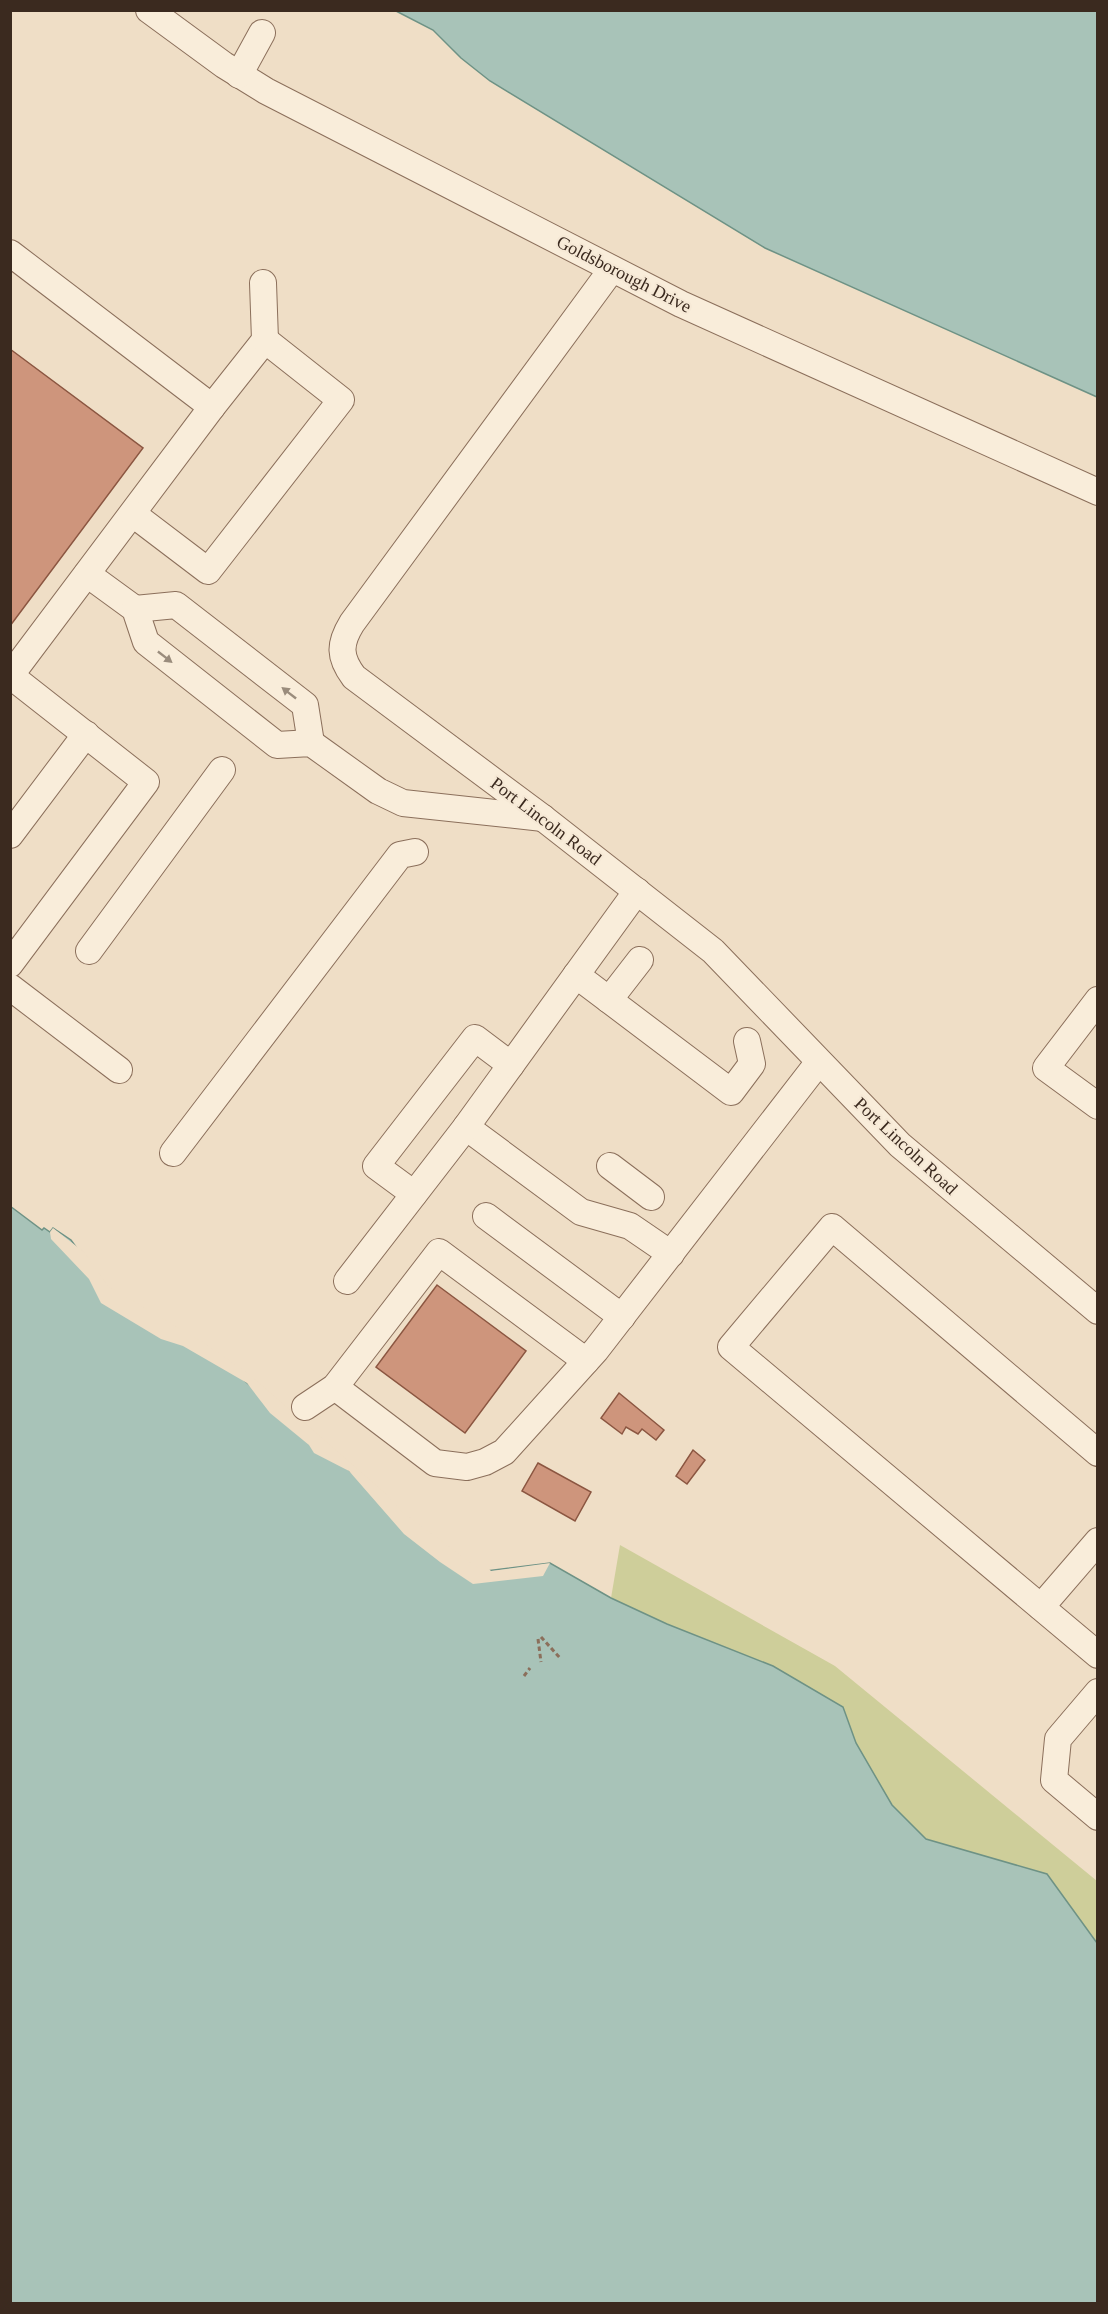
<svg xmlns="http://www.w3.org/2000/svg" width="1108" height="2314" font-family="Georgia,serif">
  <style>
    .green { fill: #cece9a }
    .water { fill: #a8c3b8; stroke: #6e9285; stroke-width: 1.5 }
    .pier { fill: #efdec6 }
    .building { fill: #ce957c; stroke: #8b5641; stroke-width: 1.5 }
    .lines { fill: none; stroke-linecap: round; stroke-linejoin: round }
    .minor-casing { stroke: #8b6f5b; stroke-width: 28 }
    .path { stroke: #8b6f5b; stroke-width: 3; stroke-dasharray: 4.5 3; stroke-linecap: butt }
    .minor { stroke: #f9edda; stroke-width: 26 }
    .oneway { fill: #9a8c7c }
    .labels { text-anchor: middle; stroke-width: 4.5; stroke-linejoin: round; paint-order: stroke }
    .street-label { font-size: 18px; fill: #3b2a1f; stroke: #f6e9d6 }
  </style>
  <rect width="100%" height="100%" fill="#efdec6"/>
  <!-- green -->
  <path class="green" d="M620,1545L835,1666L1097,1881V2094L550,1563L611,1598Z"/>
  <!-- water -->
  <g class="water">
    <path d="M396,11H1097V397L765,248L490,81L461,58L433,30Z"/>
    <path d="M10,1206L42,1230L44,1228L50,1232L53,1228L71,1240L106,1288L203,1345L399,1513L478,1572L550,1563L611,1598L667,1624L773,1666L843,1707L856,1743L892,1805L926,1839L1047,1874L1097,1943V2303H11Z"/>
  </g>
  <!-- pier -->
  <path class="pier" d="M53,1228L84,1252L108,1286L204,1343L249,1374L386,1494L401,1511L479,1569L488,1568L491,1571L550,1563L543,1576L473,1584L440,1562L404,1534L349,1471L314,1453L309,1445L270,1413L247,1383L183,1346L161,1339L101,1303L89,1279L51,1239L50,1232Z"/>
  <!-- building -->
  <g class="building">
    <path d="M10,349L143,448L10,626Z"/>
    <path d="M437,1285L526,1351L465,1433L376,1367Z"/>
    <path d="M619,1393L664,1430L656,1440L642,1429L638,1434L626,1427L622,1434L601,1418Z"/>
    <path d="M693,1450L705,1460L687,1484L676,1476Z"/>
    <path d="M538,1463L591,1492L575,1521L522,1491Z"/>
  </g>
  <g class="lines">
    <defs>
      <g id="minor">
        <path d="M149,10L224,65L266,91L681,304L1098,492"/>
        <path d="M239,75L262,33"/>
        <path d="M10,253L212,407L10,676"/>
        <path d="M612,269L352,623C339,644 339,657 354,677L543,818L713,951L900,1145L1098,1311"/>
        <path d="M212,407L265,340L263,283"/>
        <path d="M133,514L208,571L341,400L265,340"/>
        <path d="M87,574L135,609L146,642L277,745L311,743L378,791L403,803L543,818"/>
        <path d="M135,609L176,605L305,705L311,743"/>
        <path d="M10,835L86,734"/>
        <path d="M637,891L466,1127L581,1212L630,1226L671,1254"/>
        <path d="M89,951L222,770"/>
        <path d="M10,964L146,782L11,676"/>
        <path d="M576,975L731,1092L752,1064L747,1041"/>
        <path d="M10,987L119,1070"/>
        <path d="M609,1000L640,960"/>
        <path d="M1098,1000L1046,1068L1098,1106"/>
        <path d="M173,1153L400,855L415,852"/>
        <path d="M610,1166L651,1197"/>
        <path d="M414,1194L376,1166L475,1038L511,1065"/>
        <path d="M486,1216L622,1317"/>
        <path d="M347,1281L466,1127"/>
        <path d="M335,1387L435,1463L467,1467L485,1462L504,1452L596,1350L818,1063"/>
        <path d="M305,1407L335,1387L439,1252L586,1361"/>
        <path d="M1098,1453L832,1227L731,1347L1098,1655"/>
        <path d="M1041,1607L1098,1541"/>
        <path d="M1098,1692L1058,1739L1054,1780L1098,1817"/>
      </g>
    </defs>
    <!-- minor casing -->
    <use href="#minor" class="minor-casing"/>
    <!-- path -->
    <g class="path">
      <path d="M541,1637L561,1659"/>
      <path d="M538,1639L541,1662"/>
      <path d="M524,1676L530,1668"/>
    </g>
    <!-- minor -->
    <use href="#minor" class="minor"/>
  </g>
  <!-- one-way arrows -->
  <defs><path id="oneway-solid" d="M-6-.8H1V-3.2L6.5 0L1 3.2V.8H-6Z" transform="scale(1.5)"/></defs>
  <g class="oneway">
    <use href="#oneway-solid" transform="translate(165 657) rotate(38)"/>
    <use href="#oneway-solid" transform="translate(289 693) rotate(-142)"/>
  </g>
  <g class="labels">
    <!-- street labels -->
    <g class="street-label">
      <text transform="translate(624 274) rotate(27)" y="6">Goldsborough Drive</text>
      <text transform="translate(546 821) rotate(37)" y="6">Port Lincoln Road</text>
      <text transform="translate(906 1146) rotate(43)" y="6">Port Lincoln Road</text>
    </g>
  </g>
  <!-- border -->
  <rect width="1108" height="2314" fill="none" stroke="#3b2a1f" stroke-width="24"/>
</svg>
